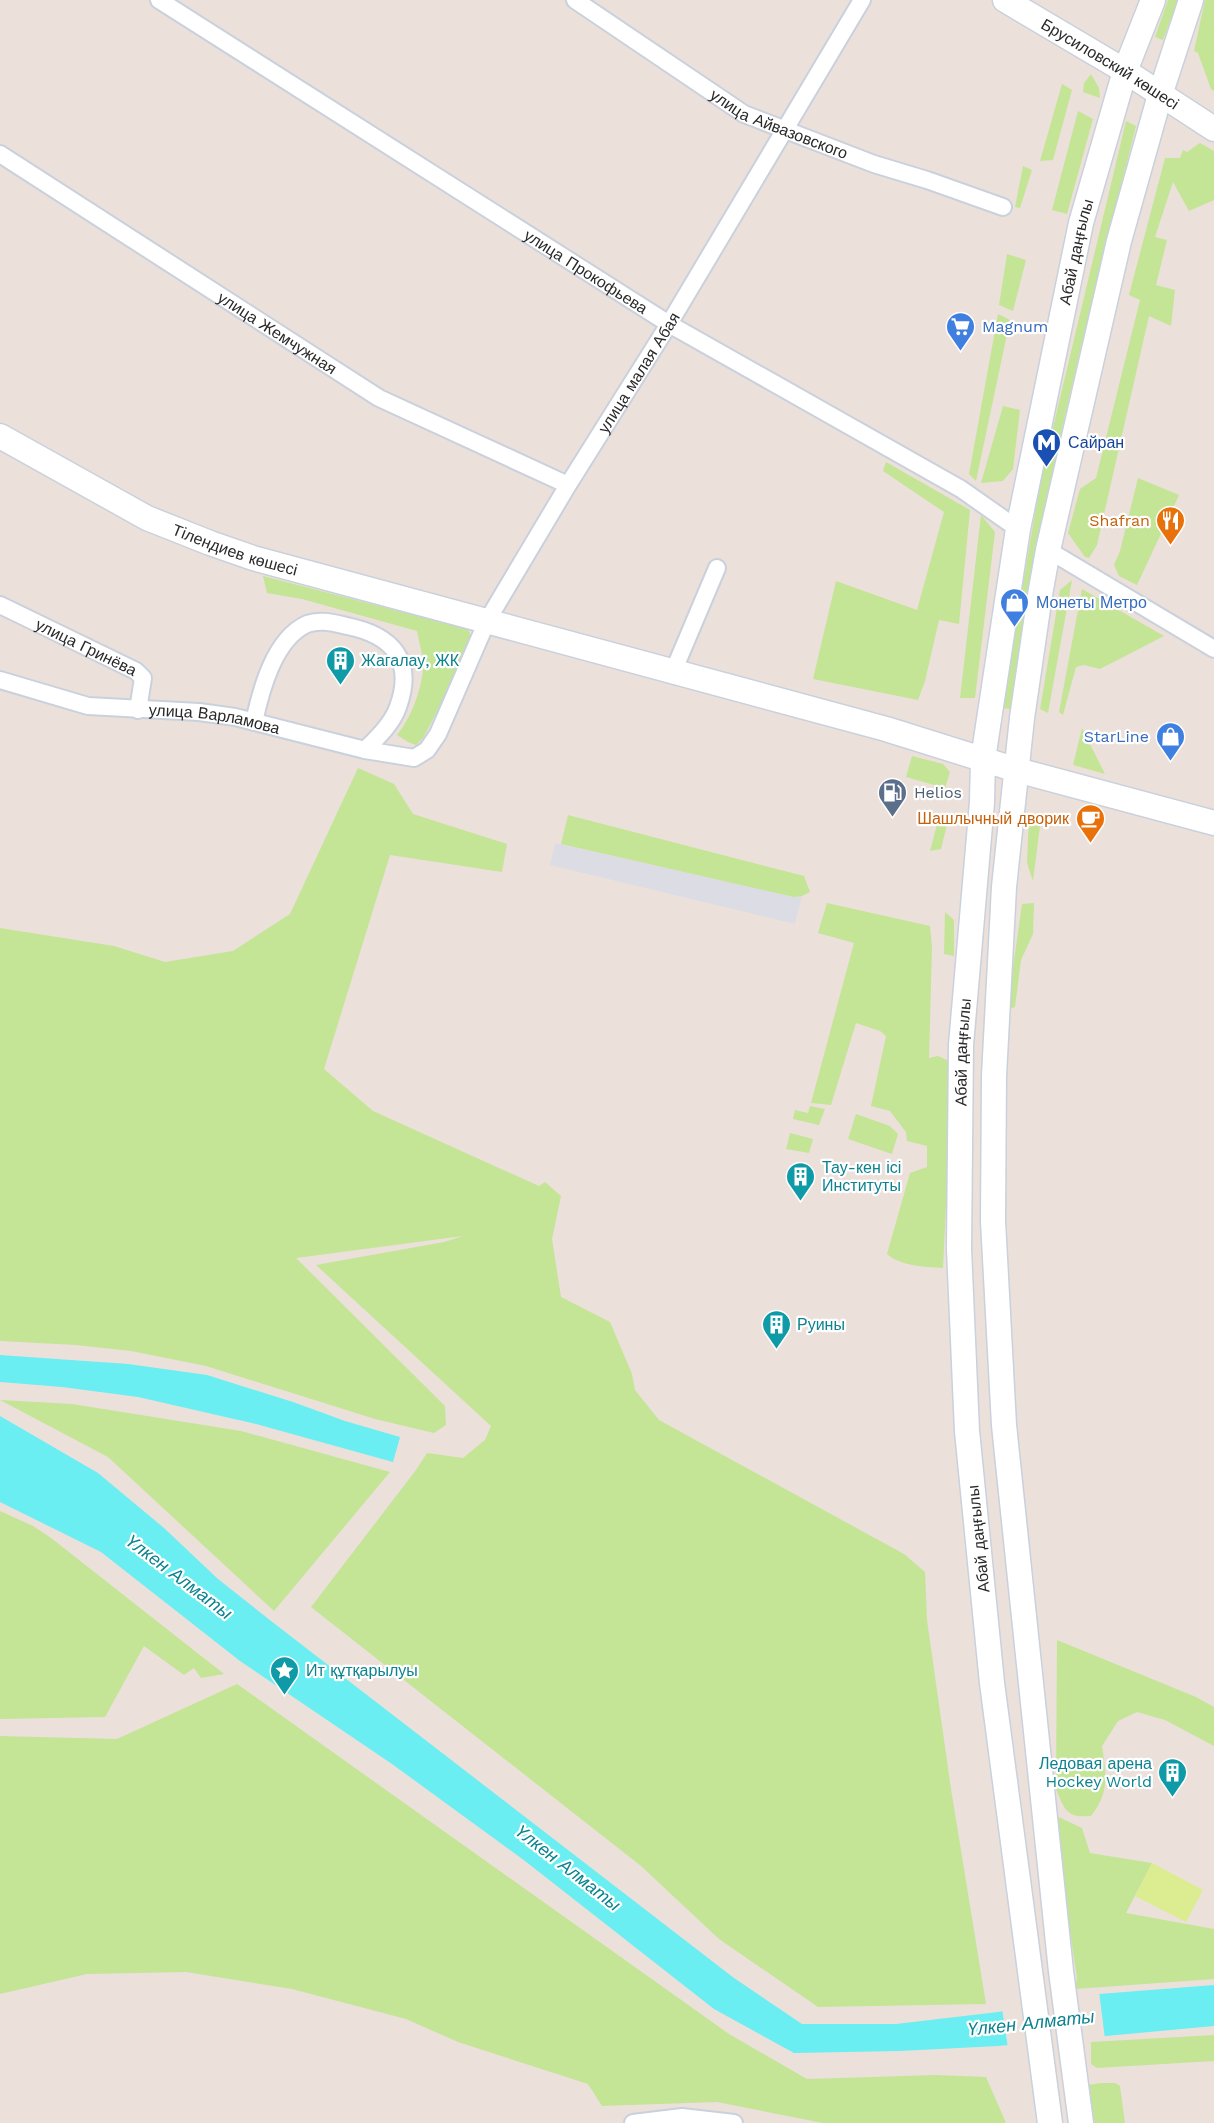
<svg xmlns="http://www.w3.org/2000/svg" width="1214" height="2123" font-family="'Work Sans',sans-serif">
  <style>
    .industrial { fill: #dcdce4 }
    .green { fill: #c3e595 }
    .pitch { fill: #dbed90 }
    .water { fill: #6aeef2 }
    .pier { fill: #ece0db }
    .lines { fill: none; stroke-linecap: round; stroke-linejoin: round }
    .street-casing { stroke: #c9d1dc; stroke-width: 20 }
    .secondary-casing { stroke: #c9d1dc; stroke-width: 27 }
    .street { stroke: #fff; stroke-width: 16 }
    .secondary { stroke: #fff; stroke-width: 24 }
    .labels { text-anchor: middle; stroke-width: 4.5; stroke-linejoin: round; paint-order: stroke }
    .street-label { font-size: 16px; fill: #292929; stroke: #fff }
    .shop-label { font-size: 16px; fill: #366cbe; stroke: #fff; text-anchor: start }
    .transit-label { font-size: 16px; fill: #164399; stroke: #fff; text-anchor: start }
    .food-label { font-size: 16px; fill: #c56008; stroke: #fff; text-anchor: end }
    .culture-label { font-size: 16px; fill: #0d838f; stroke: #fff; text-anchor: start }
    .service-label { font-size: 16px; fill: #4e5e75; stroke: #fff; text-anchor: start }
    .water-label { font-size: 18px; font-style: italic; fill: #0a8290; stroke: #fff }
  </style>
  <rect width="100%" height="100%" fill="#ece0db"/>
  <!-- industrial -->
  <path class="industrial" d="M555,843L794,897L802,896L795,924L550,865Z"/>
  <!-- green -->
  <g class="green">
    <path d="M1168,0H1178L1163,40L1155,37Z"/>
    <path d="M1205,0H1214V91L1211,89L1198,53L1194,51Z"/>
    <path d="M1091,74L1099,88L1100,98L1083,92L1084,83Z"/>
    <path d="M1062,84L1072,90L1053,160L1040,161Z"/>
    <path d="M1078,111L1093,119L1067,214L1052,210Z"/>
    <path d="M1126,121L1136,126C1106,247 1074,368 1049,490C1035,563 1022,636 1011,709L1002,708L1041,478Z"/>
    <path d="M1200,143L1214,151V200L1189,211L1173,182L1155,237L1167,240L1156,285L1175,290L1171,326L1149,316L1097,545L1089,558L1085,557L1068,533L1080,489L1096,478L1140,300L1129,295L1165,158H1180L1183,150L1187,152Z"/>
    <path d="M1023,166L1032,170L1020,208L1015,207Z"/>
    <path d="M1007,254L1026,260L1013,311L999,305Z"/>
    <path d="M998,314L1010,320L976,481L969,474Z"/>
    <path d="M1003,406L1020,410L1013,469L1003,481L981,483Z"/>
    <path d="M886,462L970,510L959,624L939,620L925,681L918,700L813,679L836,581L917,610L944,512L883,471Z"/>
    <path d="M1138,478L1179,495L1137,585L1119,576L1114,565L1120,551Z"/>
    <path d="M981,515L995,532L975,698H960Z"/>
    <path d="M263,576L468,629L472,637L473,644L423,738L416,745L408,742L397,735C411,718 421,691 423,669C424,657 419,643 417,631L302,599L267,593Z"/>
    <path d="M1072,580L1048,713L1040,709L1060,590Z"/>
    <path d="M1082,589L1164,636L1100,669L1084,665L1076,667L1063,715L1059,712Z"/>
    <path d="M1082,728L1105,774L1073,765Z"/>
    <path d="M912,756L943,764L950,772L945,788L906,777Z"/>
    <path d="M358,768L394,784L413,814L507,844L502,872L390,855L324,1069L373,1111L539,1186L545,1182L561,1196L552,1239L561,1297L610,1322L632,1374L635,1390L659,1420L904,1554L925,1572L927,1620L951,1789L986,2004L818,2007L719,1939L641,1866L311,1607L416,1470L427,1453L463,1458L485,1440L491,1426L316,1265L444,1242L463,1236L296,1258L445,1406L446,1425L434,1433L375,1419L206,1366L131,1351L76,1345L0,1341V928L114,946L165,962L233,951L290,914Z"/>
    <path d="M940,813L948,821L941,849L930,851Z"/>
    <path d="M568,815L804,876L810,892L802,896L794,897L561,844Z"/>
    <path d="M1029,815L1041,818L1033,881L1027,863Z"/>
    <path d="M827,903L930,926L932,947L929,1058L938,1056L953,1063L943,1268C925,1267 900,1266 887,1254L910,1173L927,1167V1146L907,1141L906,1132L890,1111L871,1106L886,1036L880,1031L856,1023L831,1105L811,1103L854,943L818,933Z"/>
    <path d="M1034,903L1033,934L1021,960L1015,1007L1007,1010L1022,904Z"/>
    <path d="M945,912L954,920V956L944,954Z"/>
    <path d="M810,1106L825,1109L819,1125L793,1119L795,1110L808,1113Z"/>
    <path d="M856,1114L890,1126L898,1134L892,1154L848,1139Z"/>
    <path d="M790,1133L813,1139L809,1153L786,1149Z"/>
    <path d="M0,1400L72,1404L241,1431L390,1472L274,1611L108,1457Z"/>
    <path d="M0,1511L33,1526L51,1538L224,1674L201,1678L194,1668L184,1675L144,1646L105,1717L0,1719Z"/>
    <path d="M1057,1640L1196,1697L1214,1707V1746L1165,1720L1137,1712L1118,1721L1102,1746C1106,1774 1110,1792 1091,1816C1066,1818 1065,1810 1056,1789Z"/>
    <path d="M237,1684L729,2034L807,2079L936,2075L986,2077L1006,2123H823L717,2102L602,2106L588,2084L458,2042L406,2019L292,1989L186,1972L87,1974L0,1994V1736L117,1739Z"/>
    <path d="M1052,1814L1082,1828L1090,1853L1152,1863L1126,1913L1214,1929V1979L1075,1989L1077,1978Z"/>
    <path d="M1214,2035V2061L1097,2068L1091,2064V2042Z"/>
    <path d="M1101,2083H1115L1120,2086L1125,2123H1091L1087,2085Z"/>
  </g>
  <!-- pitch -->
  <path class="pitch" d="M1152,1863L1203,1890L1186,1922L1135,1896Z"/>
  <!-- water -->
  <g class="water">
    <path d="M0,1355L128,1364L207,1375L293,1402L345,1421L400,1437L393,1462L256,1424L138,1397L62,1387L0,1382Z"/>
    <path d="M0,1416L98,1473L164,1528L218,1579L271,1621L734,1978L802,2024H896L998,2012L1099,1994L1214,1985V2026L998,2046L900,2051L794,2053L714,2009L525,1861L392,1764L240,1661L101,1552L0,1502Z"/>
  </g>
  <!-- pier -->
  <path class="pier" d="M1099,1991L1105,2039L1008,2048L1002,2009Z"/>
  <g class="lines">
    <defs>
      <g id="street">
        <path id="s1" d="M159,0L669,324L961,489L1018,529"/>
        <path id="s2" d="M575,0L744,114L874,164L927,180L1003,207"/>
        <path id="s3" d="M0,154L379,398L568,485"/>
        <path d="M1048,550L1214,649"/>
        <path id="s4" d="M0,605L136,671L143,678L138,710"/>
        <path d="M673,672L717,568"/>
        <path id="s5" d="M0,680L88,706L199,712L235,717L365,750L414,758L427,750L438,734L487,621L568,485L669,324L862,0"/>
        <path d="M254,722C261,690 274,639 307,624C320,619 334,623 347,626C392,635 415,660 398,707C392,724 377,738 365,750"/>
        <path d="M633,2123L682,2117L734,2123"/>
      </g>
      <g id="secondary">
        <path id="s6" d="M1005,0L1125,71L1214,129"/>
        <path id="s7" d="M0,436L147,518L210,543L253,558L886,729L1017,770L1214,823"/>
        <path id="s8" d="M1050,2123L992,1683L967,1431L959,1249L961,1045L982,802L983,759L1018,529L1081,223L1125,71L1153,0"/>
        <path d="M1081,2123L1061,1971L1004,1425L993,1221L994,1076L1004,887L1022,718L1040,595L1048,550L1119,241L1160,95L1191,0"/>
      </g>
    </defs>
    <!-- street casing -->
    <use href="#street" class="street-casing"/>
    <!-- secondary casing -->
    <use href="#secondary" class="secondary-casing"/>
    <!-- street -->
    <use href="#street" class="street"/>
    <!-- secondary -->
    <use href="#secondary" class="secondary"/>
  </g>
  <!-- icons -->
  <defs>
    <symbol id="supermarket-pin" viewBox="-11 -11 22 30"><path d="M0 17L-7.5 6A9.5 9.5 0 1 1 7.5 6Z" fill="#3f7fe0" stroke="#fff"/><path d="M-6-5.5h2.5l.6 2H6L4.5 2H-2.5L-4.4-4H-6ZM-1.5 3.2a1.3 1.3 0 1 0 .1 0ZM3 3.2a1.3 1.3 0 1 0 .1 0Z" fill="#fff"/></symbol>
    <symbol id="metro-pin" viewBox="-11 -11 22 30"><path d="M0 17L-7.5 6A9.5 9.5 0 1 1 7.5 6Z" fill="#1a4fb4" stroke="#fff"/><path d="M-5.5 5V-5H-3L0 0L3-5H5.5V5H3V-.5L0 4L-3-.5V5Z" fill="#fff"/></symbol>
    <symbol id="restaurant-pin" viewBox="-11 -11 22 30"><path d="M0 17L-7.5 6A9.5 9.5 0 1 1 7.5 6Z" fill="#e8710a" stroke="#fff"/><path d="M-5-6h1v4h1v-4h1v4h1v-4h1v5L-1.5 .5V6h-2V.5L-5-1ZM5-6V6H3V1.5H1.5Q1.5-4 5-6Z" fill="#fff"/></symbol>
    <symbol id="shop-pin" viewBox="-11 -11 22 30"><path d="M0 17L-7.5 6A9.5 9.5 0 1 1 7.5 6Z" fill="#3f7fe0" stroke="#fff"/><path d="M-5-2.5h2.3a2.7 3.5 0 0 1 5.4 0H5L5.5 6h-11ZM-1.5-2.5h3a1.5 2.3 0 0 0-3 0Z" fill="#fff"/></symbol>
    <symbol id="building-pin" viewBox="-11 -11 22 30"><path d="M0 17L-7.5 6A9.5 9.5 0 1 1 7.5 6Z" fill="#0f9aa8" stroke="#fff"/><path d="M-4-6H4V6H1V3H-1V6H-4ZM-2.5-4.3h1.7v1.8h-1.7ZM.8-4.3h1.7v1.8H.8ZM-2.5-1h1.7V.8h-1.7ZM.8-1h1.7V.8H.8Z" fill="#fff"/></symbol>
    <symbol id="fuel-pin" viewBox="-11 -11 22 30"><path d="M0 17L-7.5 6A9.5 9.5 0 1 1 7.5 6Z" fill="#5c6f8a" stroke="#fff"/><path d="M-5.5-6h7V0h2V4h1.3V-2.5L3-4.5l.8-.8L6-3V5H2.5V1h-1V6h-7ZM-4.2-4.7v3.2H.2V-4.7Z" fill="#fff"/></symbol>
    <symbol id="cafe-pin" viewBox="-11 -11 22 30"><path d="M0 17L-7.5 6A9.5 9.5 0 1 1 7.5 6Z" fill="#e8710a" stroke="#fff"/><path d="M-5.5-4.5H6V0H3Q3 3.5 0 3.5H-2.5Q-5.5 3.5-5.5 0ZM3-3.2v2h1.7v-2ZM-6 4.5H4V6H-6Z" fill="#fff"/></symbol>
    <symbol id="sight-pin" viewBox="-11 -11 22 30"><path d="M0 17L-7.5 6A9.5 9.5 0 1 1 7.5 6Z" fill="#0f9aa8" stroke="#fff"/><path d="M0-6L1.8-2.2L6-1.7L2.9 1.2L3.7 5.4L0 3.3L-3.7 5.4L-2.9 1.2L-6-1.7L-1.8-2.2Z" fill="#fff"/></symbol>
  </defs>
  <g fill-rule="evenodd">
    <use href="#supermarket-pin" x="944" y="310" width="33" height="45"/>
    <use href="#metro-pin" x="1030" y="426" width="33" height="45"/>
    <use href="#restaurant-pin" x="1154" y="504" width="33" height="45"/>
    <use href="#shop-pin" x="998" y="586" width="33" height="45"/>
    <use href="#building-pin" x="324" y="644" width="33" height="45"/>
    <use href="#shop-pin" x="1154" y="720" width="33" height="45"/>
    <use href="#fuel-pin" x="876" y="776" width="33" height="45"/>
    <use href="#cafe-pin" x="1074" y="802" width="33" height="45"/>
    <use href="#building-pin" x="784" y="1160" width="33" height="45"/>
    <use href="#building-pin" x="760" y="1308" width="33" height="45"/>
    <use href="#sight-pin" x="268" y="1654" width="33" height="45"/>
    <use href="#building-pin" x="1156" y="1756" width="33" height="45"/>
  </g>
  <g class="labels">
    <!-- street labels -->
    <g class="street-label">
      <text dy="6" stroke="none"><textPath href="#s6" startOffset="123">Брусиловский көшесі</textPath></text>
      <text dy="6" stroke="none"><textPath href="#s2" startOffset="240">улица Айвазовского</textPath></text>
      <text dy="6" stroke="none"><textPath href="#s8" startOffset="1886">Абай даңғылы</textPath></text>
      <text dy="6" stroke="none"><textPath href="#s1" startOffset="506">улица Прокофьева</textPath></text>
      <text dy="6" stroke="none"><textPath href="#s3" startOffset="330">улица Жемчужная</textPath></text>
      <text dy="6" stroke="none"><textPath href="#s5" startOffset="872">улица малая Абая</textPath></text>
      <text dy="6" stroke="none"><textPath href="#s7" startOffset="262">Тілендиев көшесі</textPath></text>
      <text dy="6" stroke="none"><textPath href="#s4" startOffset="96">улица Гринёва</textPath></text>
      <text dy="6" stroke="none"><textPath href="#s5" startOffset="219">улица Варламова</textPath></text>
      <text dy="6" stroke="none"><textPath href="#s8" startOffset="1076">Абай даңғылы</textPath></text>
      <text transform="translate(978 1539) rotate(-96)" y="6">Абай даңғылы</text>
    </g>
    <!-- shop labels -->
    <g class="shop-label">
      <text x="982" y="332">Magnum</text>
      <text x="1036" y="608">Монеты Метро</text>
      <text x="1149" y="742" text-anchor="end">StarLine</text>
    </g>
    <!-- transit labels -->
    <g class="transit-label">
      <text x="1068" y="448">Сайран</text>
    </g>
    <!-- food labels -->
    <g class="food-label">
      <text x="1150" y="526">Shafran</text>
      <text x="1069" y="824">Шашлычный дворик</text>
    </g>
    <!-- culture labels -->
    <g class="culture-label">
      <text x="361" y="666">Жагалау, ЖК</text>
      <text x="822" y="1173">Тау-кен ісі<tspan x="822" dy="18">Институты</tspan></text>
      <text x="797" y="1330">Руины</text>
      <text x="306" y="1676">Ит құтқарылуы</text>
      <text x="1152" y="1769" text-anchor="end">Ледовая арена<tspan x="1152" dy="18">Hockey World</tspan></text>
    </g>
    <!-- service labels -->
    <g class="service-label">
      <text x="914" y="798">Helios</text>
    </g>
    <!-- water labels -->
    <g class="water-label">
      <text transform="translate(179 1577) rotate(37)" y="6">Үлкен Алматы</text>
      <text transform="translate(568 1868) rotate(38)" y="6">Үлкен Алматы</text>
      <text transform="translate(1031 2023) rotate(-6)" y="6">Үлкен Алматы</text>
    </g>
  </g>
</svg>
